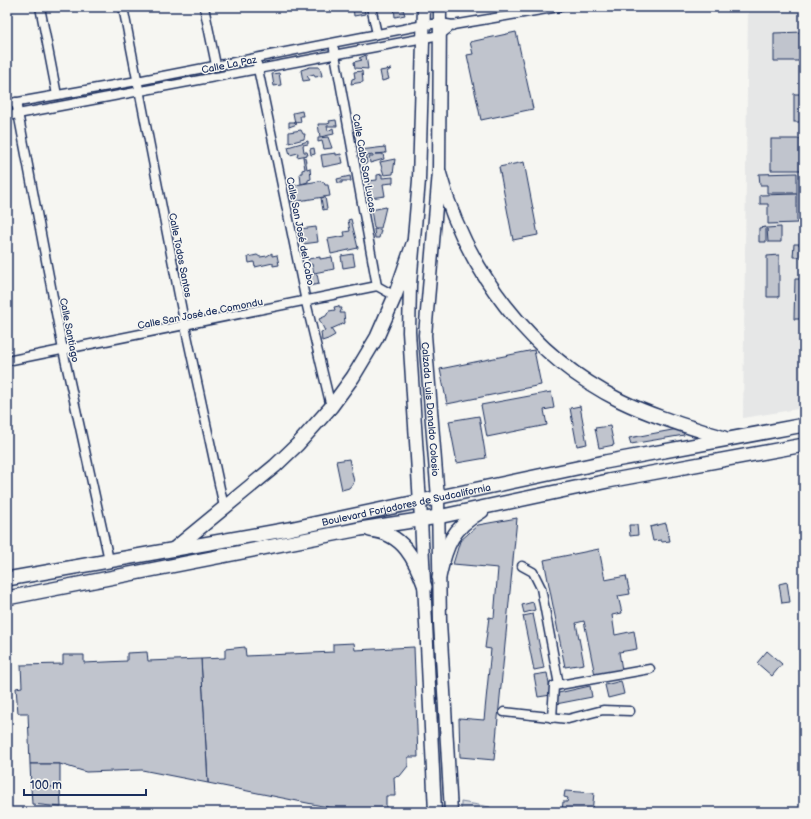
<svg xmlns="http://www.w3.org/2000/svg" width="811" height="819" font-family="'Balsamiq Sans',sans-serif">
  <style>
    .built { fill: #e6e7e7 }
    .green { fill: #d6d9dd; stroke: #78849e }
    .building { fill: #c0c4cd; stroke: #1b2f5e }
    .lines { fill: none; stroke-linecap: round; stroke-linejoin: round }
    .minor-casing { stroke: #1b2f5e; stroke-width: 11 }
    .secondary-casing { stroke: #1b2f5e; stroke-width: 15 }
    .primary-casing { stroke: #1b2f5e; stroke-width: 16 }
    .minor { stroke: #f6f6f2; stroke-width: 8 }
    .secondary { stroke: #f6f6f2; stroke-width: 12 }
    .primary { stroke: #f6f6f2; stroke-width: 13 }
    .labels { text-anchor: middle; stroke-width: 3; stroke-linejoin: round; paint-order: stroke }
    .street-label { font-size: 10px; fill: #1b2f5e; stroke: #f6f6f2 }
  </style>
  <rect width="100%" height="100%" fill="#f6f6f2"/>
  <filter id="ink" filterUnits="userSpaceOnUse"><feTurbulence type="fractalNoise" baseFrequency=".025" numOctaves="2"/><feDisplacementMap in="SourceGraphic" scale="8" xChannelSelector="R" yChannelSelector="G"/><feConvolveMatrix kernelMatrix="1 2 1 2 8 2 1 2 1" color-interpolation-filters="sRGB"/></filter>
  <g filter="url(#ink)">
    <!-- built -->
    <path class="built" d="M748,7H804V408L743,418Z"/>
    <!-- green -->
    <path class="green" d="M461,802L490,807L489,812H461Z"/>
    <!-- building -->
    <g class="building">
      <path d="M353,7H364L365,14L354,16Z"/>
      <path d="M394,7H402L405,15L395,17Z"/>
      <path d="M516,32L533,109L481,120L467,55L473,54L470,42Z"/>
      <path d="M804,32V61H774V33Z"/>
      <path d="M366,55L368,69L355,68L354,62L362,60L359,58Z"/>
      <path d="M310,67H320L322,76L315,77L314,74L307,76L310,80L303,81L301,70Z"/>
      <path d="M391,69L387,72L389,79L382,81L380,71Z"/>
      <path d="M362,71L363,82L351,84L352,79L355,78L354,72Z"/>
      <path d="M279,73L281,85L274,86L272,74Z"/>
      <rect x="794" y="94" width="10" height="28"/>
      <path d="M302,111L303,116H300L301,122L295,123L293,113Z"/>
      <path d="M336,120L337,126H327L328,131L333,128L334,134L320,137L318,124H327L330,123L329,121Z"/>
      <path d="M289,122H294L297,124L289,127Z"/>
      <path d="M301,130L303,134H305L304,139L289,143V132Z"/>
      <path d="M328,137L332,148L324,149L322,141L318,142V138Z"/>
      <rect x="771" y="139" width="33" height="31"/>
      <path d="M308,141V144L303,145L304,152H307L308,155L297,157L298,153L290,155L288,147Z"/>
      <path d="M385,147L386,153L375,154H383L384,159L370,163L369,157H373V155L366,156L367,163L363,164L360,150Z"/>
      <path d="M314,148L315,154L311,155L310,149Z"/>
      <path d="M336,153V155L341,154L343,163L323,167L321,155Z"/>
      <path d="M303,157H305L307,169L310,168L311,179L308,180V182L301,184L300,173H302V170L305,169Z"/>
      <path d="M395,159L393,174L384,175L380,162Z"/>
      <path d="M524,162L538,235L513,240L499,167Z"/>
      <path d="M797,173V193H767V185H760L759,174Z"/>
      <path d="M382,174V178L393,177V183L383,184L385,196L370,198L368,181L377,180V175Z"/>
      <path d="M350,176L351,181H342V183H338L337,179Z"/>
      <path d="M319,181L324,182L325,185H328L330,196L292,202L290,186Z"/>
      <path d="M797,194V223L768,224V204H760V195Z"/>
      <path d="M325,197L327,209L323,210L321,198Z"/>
      <path d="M386,207L381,228H374L371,210Z"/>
      <path d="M351,219L358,248L331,254L328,239L345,236L344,232L350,231L348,220Z"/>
      <path d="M316,227L318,242L303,244L300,229Z"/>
      <path d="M766,227V242H759V228Z"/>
      <path d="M781,227V242H768L767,228Z"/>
      <path d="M374,229L381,230L379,238H375Z"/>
      <path d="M794,244H804V257H793Z"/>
      <path d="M272,253V256L277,255L279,265L273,266V263L255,267L254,262L249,263L248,257L257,255L260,257L267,256Z"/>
      <path d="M353,254L355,266L343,268L341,256Z"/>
      <path d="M779,255V297H767V256Z"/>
      <path d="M320,257V259L332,257L334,269L314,273L312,264L309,265L308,259Z"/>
      <path d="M317,274L319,284L309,286L307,276Z"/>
      <path d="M795,279H804V319H794Z"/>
      <path d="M339,306V308H342L340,313H344L345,323L331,329L335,335L328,339L322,341L321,332L325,331L319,319L326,316L329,311L335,310L334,307Z"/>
      <path d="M534,350L541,385L447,404L440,369Z"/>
      <path d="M551,392L554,408L544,410L547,425L487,437L481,405Z"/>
      <path d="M580,406L587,444L577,446L570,408Z"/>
      <path d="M479,416L486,458L457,463L449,421Z"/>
      <path d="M610,426L614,445L599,448L595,428Z"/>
      <path d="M683,428L684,435L631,444L629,438Z"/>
      <path d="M349,459L354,482L349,488L342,490L336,461Z"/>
      <path d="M517,518L494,760L460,757L459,718L484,720L491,649L485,648L489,617L494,618L498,568L453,564L460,541L478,525Z"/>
      <path d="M666,523L670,541L662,542L661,540L653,541L650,527Z"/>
      <path d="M629,525H637L638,535L630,536Z"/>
      <path d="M599,549L605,580L626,576L630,594L618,596L622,613L612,615L615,635L634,631L637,649L619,652L622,670L595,675L584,621L576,623L584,664L565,667L544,560Z"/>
      <path d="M787,582L790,602L782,603L779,584Z"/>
      <path d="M533,602L535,610L524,613L522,605Z"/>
      <path d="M533,614L544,668L534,670L523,616Z"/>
      <path d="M354,643L355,650L414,647L418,757H408V766L400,776L394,777L395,796H386V812H352L208,783L201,659L225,658V649L245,647L246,656L333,652V644Z"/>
      <path d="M767,651L782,664L772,676L757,663Z"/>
      <path d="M147,652L148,661L201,659L208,783L142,770L86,772L60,764H30L28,713H18L16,688L22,687L21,665L63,664V655H84V663L127,661V653Z"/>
      <path d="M547,673L551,695L538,697L534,675Z"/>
      <path d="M621,681L624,694L608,698L605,685Z"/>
      <path d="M590,686L592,697L556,704L554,694Z"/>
      <path d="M30,764H60V787H31Z"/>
      <path d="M31,787H60L61,807L32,804Z"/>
      <path d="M565,791L594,793L592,812H565V810H562L563,802H567L568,798L564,797Z"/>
    </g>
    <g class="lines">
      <defs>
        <g id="minor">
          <path d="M40,7L57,95"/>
          <path d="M123,7L185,326L224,507"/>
          <path d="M204,7L216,65"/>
          <path d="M371,7L377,34"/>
          <path d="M334,49L377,286"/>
          <path d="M257,64L306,302L331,407"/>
          <path d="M16,102L63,350L109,560"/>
          <path d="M7,104L137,81L424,25L440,23L453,25L559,7"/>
          <path d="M7,116L440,35L453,25"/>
          <path d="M7,361L377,286L395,296"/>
          <path d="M522,566L533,572L541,588L559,685"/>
          <path d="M504,712L568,719L603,710L630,711"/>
          <path d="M552,718L554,686L650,669"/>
        </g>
        <g id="secondary">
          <path d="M424,7L419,180L410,285L409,332L421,519L435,812"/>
          <path id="s1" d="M440,7L439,172L425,335L438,498L440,622L451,812"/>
        </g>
        <g id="primary">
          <path d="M439,172C465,269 530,356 621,401C654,417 690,427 724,438"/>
          <path d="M370,530C403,533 415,559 425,587"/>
          <path d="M174,549L275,466L298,444L331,407L353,377L377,337L395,296L413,244"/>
          <path d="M439,577C446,545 452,528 482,511"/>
          <path id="s2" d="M7,579L289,529L605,462L804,425"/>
          <path d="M7,598L360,529L438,517L608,481L804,445"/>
        </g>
      </defs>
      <!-- minor casing -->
      <use href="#minor" class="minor-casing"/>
      <!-- secondary casing -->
      <use href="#secondary" class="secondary-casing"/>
      <!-- primary casing -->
      <use href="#primary" class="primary-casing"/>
      <!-- minor -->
      <use href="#minor" class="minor"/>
      <!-- secondary -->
      <use href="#secondary" class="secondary"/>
      <!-- primary -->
      <use href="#primary" class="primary"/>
    </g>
  </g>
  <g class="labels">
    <!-- street labels -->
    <g class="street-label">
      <text transform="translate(229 64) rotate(-11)" y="4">Calle La Paz</text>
      <text transform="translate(365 163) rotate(80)" y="4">Calle Cabo San Lucas</text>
      <text transform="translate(301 231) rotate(79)" y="4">Calle San José del Cabo</text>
      <text transform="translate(181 255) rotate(79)" y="4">Calle Todos Santos</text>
      <text transform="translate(200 313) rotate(-11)" y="4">Calle San José de Comondu</text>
      <text transform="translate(70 330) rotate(79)" y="4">Calle Santiago</text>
      <text dy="4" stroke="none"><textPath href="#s1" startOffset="403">Calzada Luis Donaldo Colosio</textPath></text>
      <text dy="4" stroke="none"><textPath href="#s2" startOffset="406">Boulevard Forjadores de Sudcalifornia</textPath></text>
    </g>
  </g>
  <!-- margin -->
  <rect width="811" height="819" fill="none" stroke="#f6f6f2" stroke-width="24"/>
  <rect x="12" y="12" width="787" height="795" fill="none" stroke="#1b2f5e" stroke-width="1.5" filter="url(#ink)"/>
  <!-- scale -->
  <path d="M24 789v6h122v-6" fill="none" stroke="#1b2f5e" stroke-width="2"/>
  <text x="30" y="789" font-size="12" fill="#1b2f5e" stroke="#f6f6f2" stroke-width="3" paint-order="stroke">100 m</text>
</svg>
